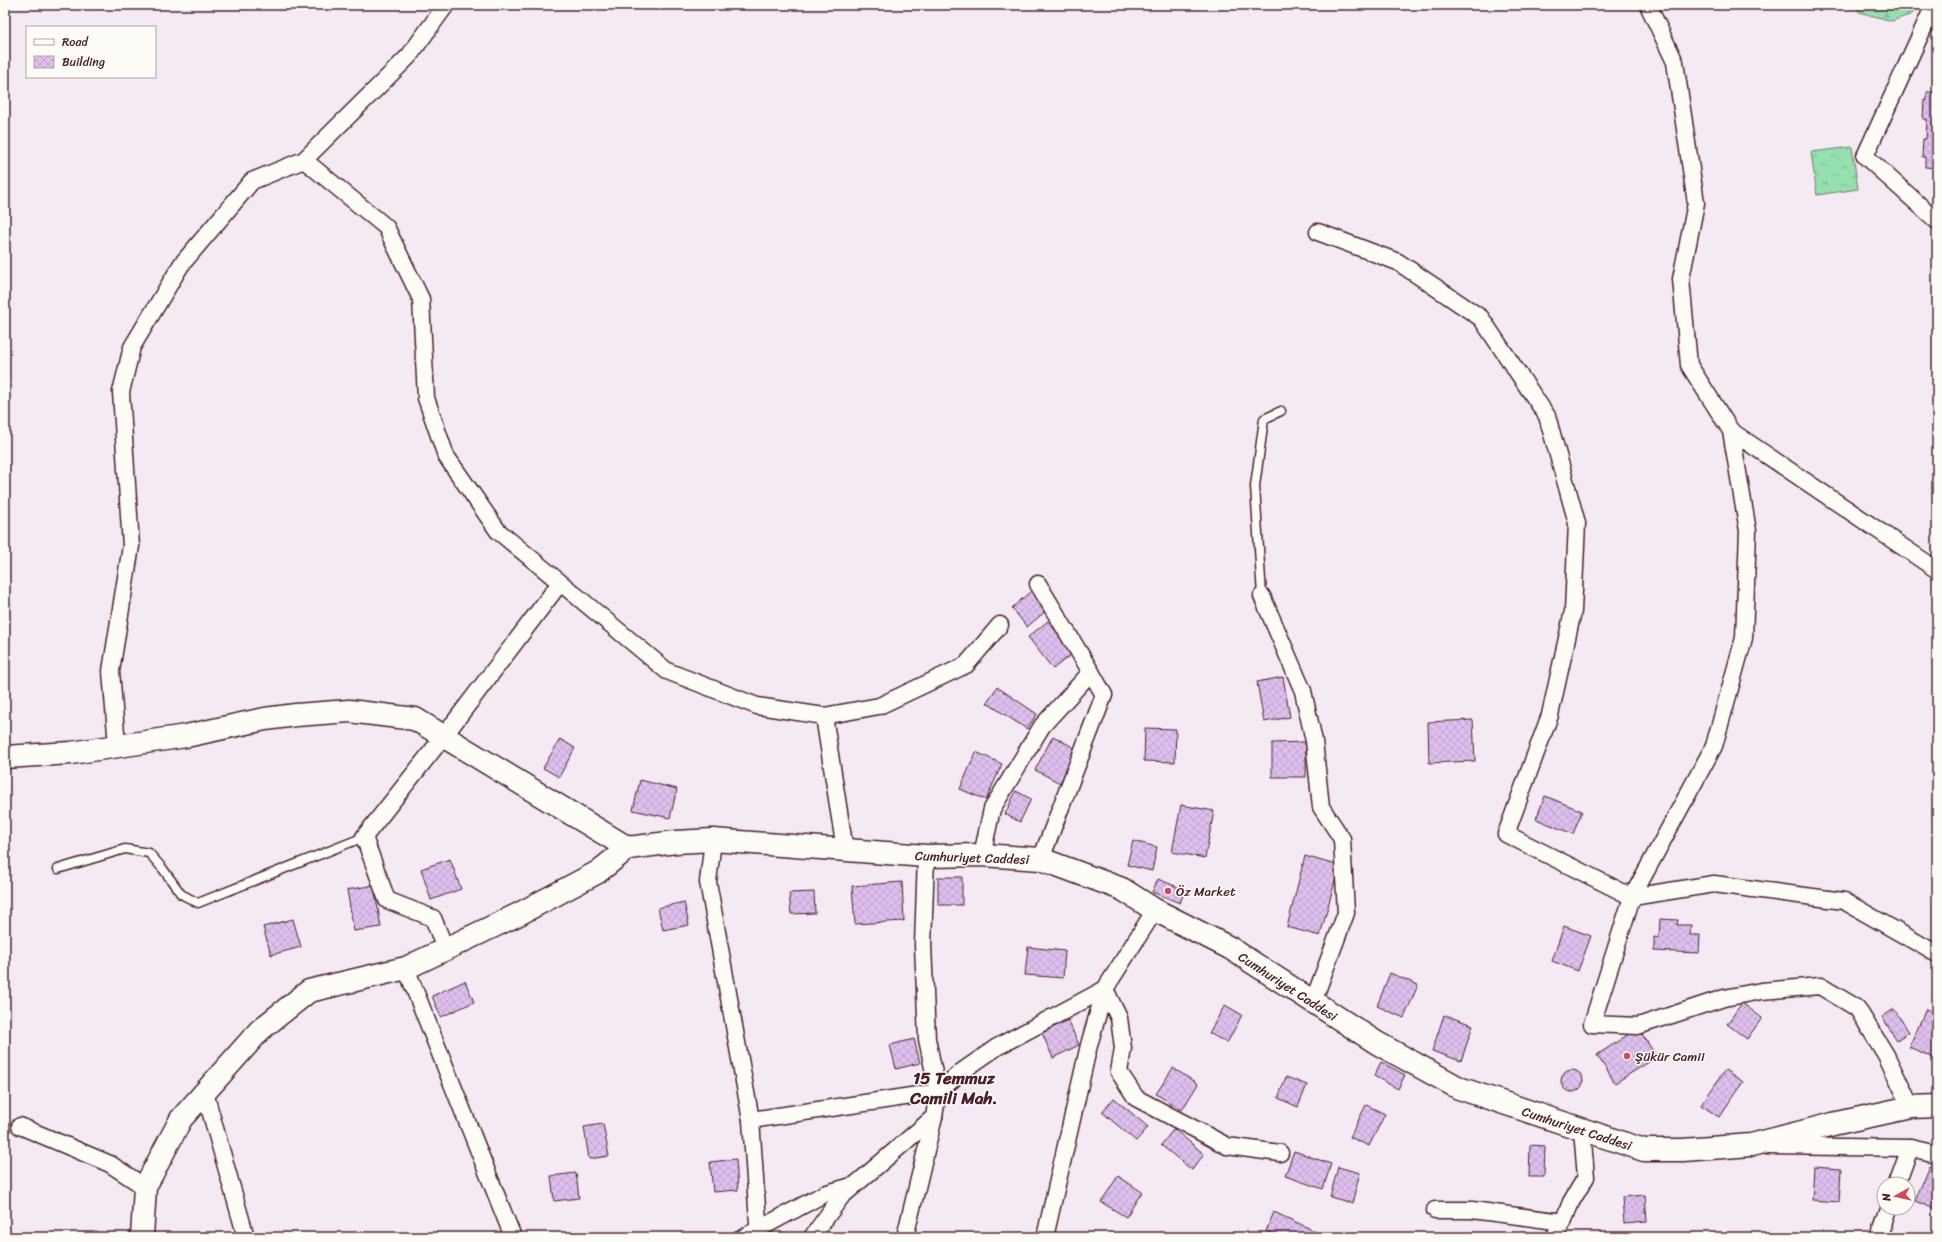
<svg xmlns="http://www.w3.org/2000/svg" width="1942" height="1242" font-family="Sriracha,sans-serif">
  <style>
    .forest { fill: url(#forest-firs); stroke: #707f6c }
    .park { fill: url(#park-crowns); stroke: #707f6c }
    .building { fill: url(#building-cross-hatch); stroke: #4a1f2b }
    .lines { fill: none; stroke-linecap: round; stroke-linejoin: round }
    .lane-casing { stroke: #4a1f2b; stroke-width: 11 }
    .street-casing { stroke: #4a1f2b; stroke-width: 19 }
    .secondary-casing { stroke: #4a1f2b; stroke-width: 25 }
    .lane { stroke: #fdfcf7; stroke-width: 8 }
    .street { stroke: #fdfcf7; stroke-width: 16 }
    .secondary { stroke: #fdfcf7; stroke-width: 22 }
    .poi-dot { fill: #d1495b; stroke: #fdfcf7; stroke-width: 1.5 }
    .labels { text-anchor: middle; stroke-width: 3; stroke-linejoin: round; paint-order: stroke }
    .street-label { font-size: 13px; fill: #4a1f2b; stroke: #fdfcf7 }
    .poi-label { font-size: 13px; fill: #4a1f2b; stroke: #fdfcf7; text-anchor: start }
    .district-label { font-size: 17px; font-weight: bold; fill: #4a1f2b; stroke: #fdfcf7 }
  </style>
  <defs>
    <pattern id="forest-firs" width="22" height="20" patternUnits="userSpaceOnUse"><rect width="22" height="20" fill="#96dfae"/><path d="M5 1l3.5 6h-7zM16 11l3.5 6h-7z" fill="#83bf96"/></pattern>
    <pattern id="park-crowns" width="20" height="18" patternUnits="userSpaceOnUse"><rect width="20" height="18" fill="#96dfae"/><path d="M2 6a3 3 0 1 1 6 0M12 15a3 3 0 1 1 6 0" fill="none" stroke="#83bf96"/></pattern>
    <pattern id="building-cross-hatch" width="8" height="8" patternUnits="userSpaceOnUse"><rect width="8" height="8" fill="#ddc0ee"/><path d="M0 0l8 8M0 8l8-8" fill="none" stroke="#bfa5cc"/></pattern>
  </defs>
  <rect width="100%" height="100%" fill="#f3eaf4"/>
  <filter id="ink" filterUnits="userSpaceOnUse"><feTurbulence type="fractalNoise" baseFrequency=".025" numOctaves="2"/><feDisplacementMap in="SourceGraphic" scale="8" xChannelSelector="R" yChannelSelector="G"/><feConvolveMatrix kernelMatrix="1 2 1 2 8 2 1 2 1" color-interpolation-filters="sRGB"/></filter>
  <g filter="url(#ink)">
    <!-- forest -->
    <path class="forest" d="M1857,5H1916L1912,14L1892,21L1859,12Z"/>
    <!-- park -->
    <path class="park" d="M1852,147L1858,189L1817,195L1811,152Z"/>
    <!-- building -->
    <g class="building">
      <path d="M1927,92H1937V168L1925,167V157H1922L1923,139H1926L1927,119H1923L1924,100L1927,101Z"/>
      <path d="M1032,590L1048,609L1027,627L1012,608Z"/>
      <path d="M1048,621L1074,652L1053,669L1028,637Z"/>
      <path d="M1283,677L1290,717L1264,722L1257,682Z"/>
      <path d="M997,687L1037,714L1027,729L987,703Z"/>
      <path d="M1473,720L1475,761L1429,763L1428,722Z"/>
      <path d="M1145,728L1176,729L1175,762L1144,761Z"/>
      <path d="M1053,736L1078,750L1060,783L1035,770Z"/>
      <path d="M560,739L575,748L559,777L543,768Z"/>
      <path d="M1306,742V777H1272V743Z"/>
      <path d="M976,752L1002,764L986,800L960,789Z"/>
      <path d="M640,780L677,789L670,818L633,810Z"/>
      <path d="M1016,791L1031,799L1020,822L1005,814Z"/>
      <path d="M1545,796L1582,811L1573,834L1536,819Z"/>
      <path d="M1181,805L1214,811L1205,858L1172,852Z"/>
      <path d="M1133,841L1157,847L1152,871L1127,865Z"/>
      <path d="M1305,856L1339,866L1320,936L1287,927Z"/>
      <path d="M450,859L461,889L431,900L421,869Z"/>
      <rect x="938" y="877" width="24" height="28"/>
      <path d="M1158,879L1185,890L1180,903L1152,892Z"/>
      <path d="M902,882L904,921L855,924L852,886Z"/>
      <path d="M374,885L381,927L354,931L347,890Z"/>
      <path d="M814,892L815,913L791,914L789,893Z"/>
      <path d="M684,902L689,925L663,930L658,908Z"/>
      <path d="M293,919L301,947L271,955L263,927Z"/>
      <path d="M1660,919L1678,920L1677,925H1691L1690,935H1700L1699,953L1654,951V937L1659,938Z"/>
      <path d="M1564,926L1591,936L1578,971L1552,961Z"/>
      <path d="M1028,947L1065,951L1063,978L1025,975Z"/>
      <path d="M1390,973L1418,985L1404,1018L1377,1006Z"/>
      <path d="M465,981L474,1002L441,1017L432,996Z"/>
      <path d="M1742,1003L1762,1018L1747,1039L1727,1024Z"/>
      <path d="M1225,1005L1242,1015L1227,1043L1209,1033Z"/>
      <path d="M1894,1009L1909,1032L1897,1040L1882,1017Z"/>
      <path d="M1926,1009L1937,1014V1052L1934,1058L1909,1047Z"/>
      <path d="M1444,1015L1473,1025L1461,1061L1432,1051Z"/>
      <path d="M1068,1020L1079,1045L1053,1058L1042,1033Z"/>
      <path d="M1638,1028L1657,1057L1615,1083L1597,1055Z"/>
      <path d="M914,1039L920,1063L896,1069L890,1045Z"/>
      <path d="M1381,1062L1405,1075L1398,1089L1374,1076Z"/>
      <path d="M1173,1068L1198,1084L1182,1110L1156,1094Z"/>
      <path d="M1725,1070L1743,1082L1719,1117L1701,1105Z"/>
      <circle cx="1572" cy="1081" r="11"/>
      <path d="M1286,1077L1307,1085L1298,1107L1278,1098Z"/>
      <path d="M1114,1098L1148,1127L1136,1141L1102,1112Z"/>
      <path d="M1366,1105L1385,1114L1369,1146L1350,1137Z"/>
      <path d="M603,1124L609,1156L589,1159L584,1127Z"/>
      <path d="M1174,1129L1204,1154L1192,1170L1161,1145Z"/>
      <path d="M1530,1145L1545,1146L1544,1177H1529Z"/>
      <path d="M1294,1151L1331,1164L1323,1189L1285,1176Z"/>
      <path d="M736,1159L738,1190L713,1192L710,1162Z"/>
      <path d="M1930,1165L1937,1168V1210L1915,1201Z"/>
      <path d="M1338,1167L1360,1173L1352,1203L1330,1197Z"/>
      <path d="M1814,1167L1841,1169L1839,1202L1812,1200Z"/>
      <path d="M576,1173L579,1198L554,1201L551,1176Z"/>
      <path d="M1118,1176L1142,1192L1126,1217L1101,1202Z"/>
      <path d="M1645,1195L1647,1222L1624,1224L1622,1197Z"/>
      <path d="M1274,1212L1315,1231L1312,1237H1279L1266,1231Z"/>
    </g>
    <g class="lines">
      <defs>
        <g id="lane">
          <path d="M1262,596L1255,486L1264,419L1281,411"/>
          <path d="M58,869L125,849L149,853L163,869L181,894L198,903L364,837"/>
        </g>
        <g id="street">
          <path d="M1648,5L1675,62L1696,203L1681,279L1689,365L1731,431L1937,570"/>
          <path d="M1934,5L1865,156L1937,221"/>
          <path d="M304,160L386,227L421,299L426,398L446,456L498,531L667,671L757,706L824,716L879,706L966,665L1000,625"/>
          <path d="M1318,232L1398,262L1481,318L1547,416L1577,523L1573,611L1550,715L1506,834L1632,897L1714,746L1744,638L1748,531L1731,431"/>
          <path d="M1262,596L1303,691L1314,741L1321,807L1342,839L1346,913L1313,1002"/>
          <path d="M824,716L845,850"/>
          <path d="M117,746L111,671L131,546L121,392L132,347L181,265L252,181L304,160L409,56L446,5"/>
          <path d="M713,840L708,882L751,1120L759,1237"/>
          <path d="M982,855L992,809L1042,726L1091,672L1038,584"/>
          <path d="M1041,859L1104,695L1091,672"/>
          <path d="M445,948L433,918L387,900L364,837L444,736L560,583"/>
          <path d="M406,968L513,1237"/>
          <path d="M205,1093L246,1237"/>
          <path d="M1911,1107L1886,1055L1857,1008L1820,986L1761,991L1724,998L1638,1026L1592,1024L1632,897L1714,884L1844,901L1937,954"/>
          <path d="M751,1120L938,1092L927,1039L923,945L926,856"/>
          <path d="M20,1126L110,1164L145,1187"/>
          <path d="M1766,1146L1910,1148L1937,1154"/>
          <path d="M1897,1184L1910,1148"/>
          <path d="M1435,1210H1472L1563,1222"/>
          <path d="M744,1237L824,1194L852,1186"/>
          <path d="M812,1237L841,1197L934,1117L938,1092L961,1072L997,1047L1105,989L1155,910"/>
          <path d="M905,1237L934,1117"/>
          <path d="M1045,1237L1089,1045L1105,989L1119,1018L1123,1048L1119,1072L1136,1098L1227,1146L1280,1153"/>
          <path d="M1554,1237L1563,1222L1571,1202L1586,1177L1582,1130"/>
          <path d="M1879,1237L1889,1208"/>
        </g>
        <g id="secondary">
          <path d="M5,757L71,753L186,736L265,719L296,715L349,711L415,719L628,848"/>
          <path d="M628,848L676,842L713,840L926,856L982,855L1041,859L1122,889L1155,910L1230,948L1377,1043L1459,1088L1644,1150H1683L1751,1145L1833,1124L1911,1107L1937,1106"/>
          <path d="M142,1237L145,1187L181,1119L260,1030L309,991L406,968L517,915L598,872L628,848"/>
        </g>
      </defs>
      <!-- lane casing -->
      <use href="#lane" class="lane-casing"/>
      <!-- street casing -->
      <use href="#street" class="street-casing"/>
      <!-- secondary casing -->
      <use href="#secondary" class="secondary-casing"/>
      <!-- lane -->
      <use href="#lane" class="lane"/>
      <!-- street -->
      <use href="#street" class="street"/>
      <!-- secondary -->
      <use href="#secondary" class="secondary"/>
    </g>
  </g>
  <!-- markers -->
  <g class="poi-dot">
    <circle cx="1168" cy="891" r="4"/>
    <circle cx="1627" cy="1056" r="4"/>
  </g>
  <g class="labels">
    <!-- street labels -->
    <g class="street-label">
      <text transform="translate(972 857) rotate(2)" y="5">Cumhuriyet Caddesi</text>
      <text transform="translate(1288 986) rotate(33)" y="5">Cumhuriyet Caddesi</text>
      <text transform="translate(1577 1128) rotate(18)" y="5">Cumhuriyet Caddesi</text>
    </g>
    <!-- poi labels -->
    <g class="poi-label">
      <text x="1176" y="896">Öz Market</text>
      <text x="1635" y="1061">Şükür Camii</text>
    </g>
    <!-- district labels -->
    <g class="district-label">
      <text x="954" y="1084">15 Temmuz<tspan x="954" dy="20">Camili Mah.</tspan></text>
    </g>
  </g>
  <!-- margin -->
  <rect width="1942" height="1242" fill="none" stroke="#fdfcf7" stroke-width="20"/>
  <rect x="10" y="10" width="1922" height="1222" fill="none" stroke="#4a1f2b" stroke-width="1.5" filter="url(#ink)"/>
  <!-- legend -->
  <rect x="26" y="26" width="130" height="52" fill="#fdfcf7" stroke="#b5a4a5"/>
  <rect x="34" y="39" width="20" height="6" fill="#fdfcf7" stroke="#b5a4a5"/>
  <text x="62" y="46" font-size="12" fill="#4a1f2b">Road</text>
  <rect x="34" y="56" width="20" height="12" fill="url(#building-cross-hatch)" stroke="#b5a4a5"/>
  <text x="62" y="66" font-size="12" fill="#4a1f2b">Building</text>
  <!-- north arrow -->
  <g transform="translate(1896 1196) rotate(262)"><circle r="19" fill="#fdfcf7" stroke="#b5a4a5"/>
  <path d="M0-3L7 15L0 10L-7 15Z" fill="#d1495b"/>
  <text y="-6" font-size="11" font-weight="bold" text-anchor="middle" fill="#4a1f2b">N</text>
  </g>
</svg>
